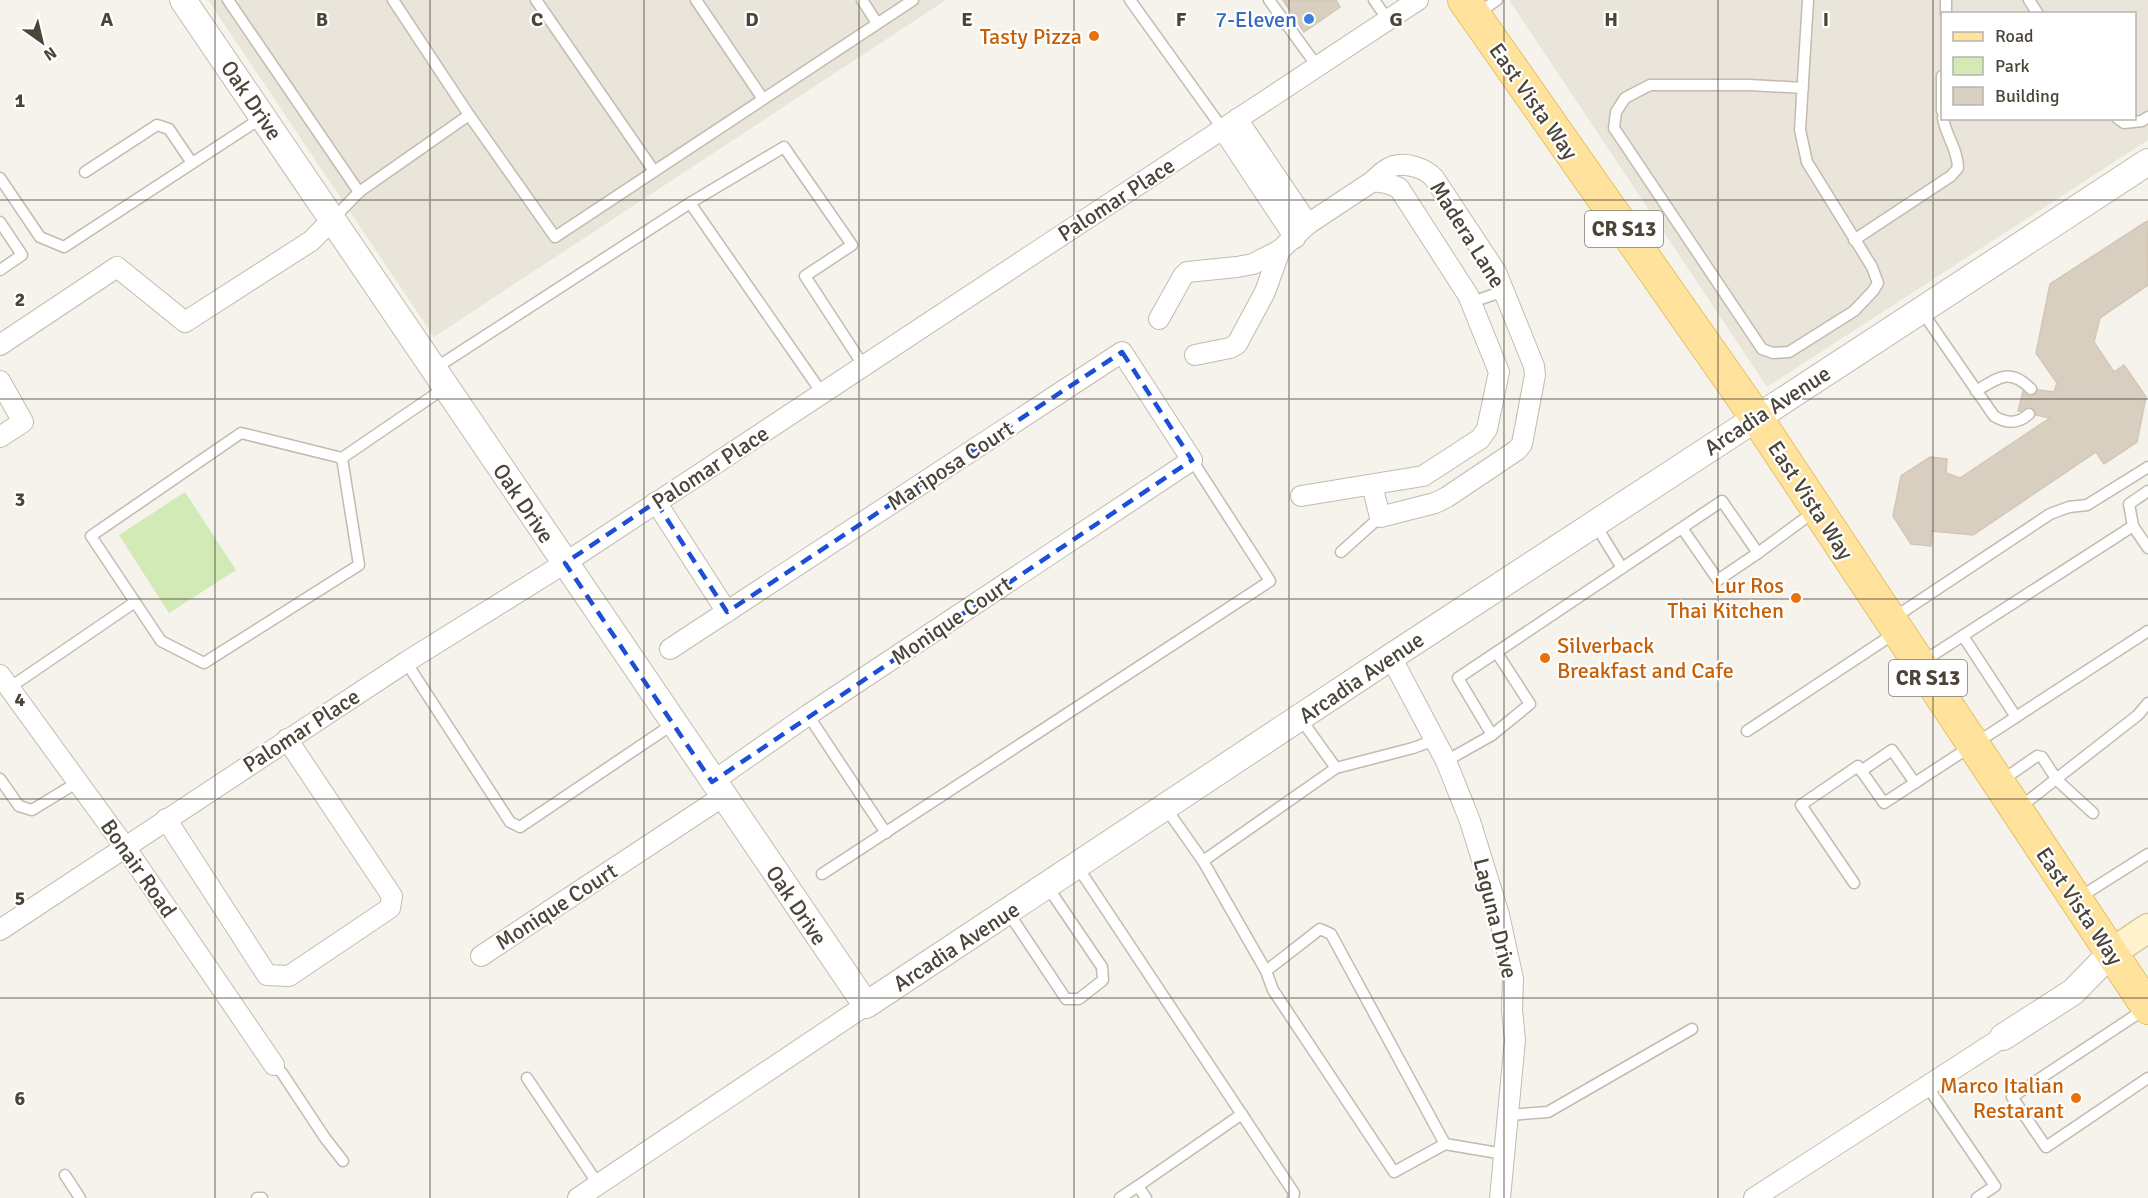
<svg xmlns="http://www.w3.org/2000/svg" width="2148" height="1198" font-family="Signika,sans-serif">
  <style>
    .residential { fill: #eae5da; fill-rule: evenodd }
    .green { fill: #d2eab5 }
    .building { fill: #d8cfc1; stroke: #d3c7b4; stroke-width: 1.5 }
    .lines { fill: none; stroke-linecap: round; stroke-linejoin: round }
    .service-casing { stroke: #c2bbae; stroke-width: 13 }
    .minor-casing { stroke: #c2bbae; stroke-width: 22 }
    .tertiary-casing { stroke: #c2bbae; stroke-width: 28 }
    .secondary-casing { stroke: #d6c79b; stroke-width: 31 }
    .primary-casing { stroke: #e6c16a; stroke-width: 34 }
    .service { stroke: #fff; stroke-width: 10 }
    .minor { stroke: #fff; stroke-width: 20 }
    .tertiary { stroke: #fff; stroke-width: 26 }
    .secondary { stroke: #fff3cd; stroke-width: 28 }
    .primary { stroke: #ffe39c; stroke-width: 32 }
    .marked { fill: none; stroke: #1d4ed8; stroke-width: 4.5; stroke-dasharray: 12 8; stroke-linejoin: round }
    .grid { fill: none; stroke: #4b4439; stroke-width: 1.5; stroke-opacity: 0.55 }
    .shop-dot { fill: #3f7fe0; stroke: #fff; stroke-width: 2 }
    .food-dot { fill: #e8710a; stroke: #fff; stroke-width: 2 }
    .labels { text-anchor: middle; stroke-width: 4.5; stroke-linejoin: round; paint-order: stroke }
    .shield { fill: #fff; stroke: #817c74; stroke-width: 1.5 }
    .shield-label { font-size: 21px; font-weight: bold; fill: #4b4439 }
    .shop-label { font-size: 22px; fill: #366cbe; stroke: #fff; text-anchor: end }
    .food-label { font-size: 22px; fill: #c56008; stroke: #fff; text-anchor: end }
    .street-label { font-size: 22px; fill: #4b4439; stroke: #fff }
    .grid-label { font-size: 20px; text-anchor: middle; font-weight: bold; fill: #4b4439; stroke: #fff; stroke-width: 4.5; stroke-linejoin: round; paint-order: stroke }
  </style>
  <rect width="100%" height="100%" fill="#f6f3ec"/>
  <!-- residential -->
  <g class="residential">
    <path d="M208,0H946L434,337Z"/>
    <path d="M1509,0H2148V140L1767,387ZM1942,14H2134V118H1942Z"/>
  </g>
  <!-- green -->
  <path class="green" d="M185,492L236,570L169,613L119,535Z"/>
  <!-- building -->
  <g class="building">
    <path d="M1283,0H1336L1340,7L1304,32Z"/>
    <path d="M2147,221L2148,285L2100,318L2094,342L2114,372L2124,365L2146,397L2137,442L2104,464L2096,452L1973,535L1932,531L1931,546L1911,544L1893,516L1901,476L1930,457L1947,459L1946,473L1960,478L2050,418L2018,411L2024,388L2054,392L2057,383L2036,353L2050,284Z"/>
  </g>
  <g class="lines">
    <defs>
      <g id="service">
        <path d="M228,0L359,192"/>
        <path d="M393,0L469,115L555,237L913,0"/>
        <path d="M536,0L654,171"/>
        <path d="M696,0L763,99"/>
        <path d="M862,0L877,23"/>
        <path d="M1130,0L1222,128"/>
        <path d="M1269,0L1317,66"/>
        <path d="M1374,0L1388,20"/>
        <path d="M2029,0L2038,14"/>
        <path d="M1477,14L1497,0"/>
        <path d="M1946,14V0"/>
        <path d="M1942,76V111"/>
        <path d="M1803,88L1749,85H1650L1625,98L1616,112L1614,128L1762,349L1773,353L1789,352L1854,311L1873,291L1878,283L1872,267L1807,162L1800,130L1808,0"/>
        <path d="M2117,118L2124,123L2142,121L2148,117"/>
        <path d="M85,172L157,125L169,129L192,163"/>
        <path d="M0,178L40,237L64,247L263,117"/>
        <path d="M333,219L359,192L469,115"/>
        <path d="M0,222L22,255L0,270"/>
        <path d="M1854,240L1951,176L1958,168C1958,150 1946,136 1943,118"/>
        <path d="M1472,302L1504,291"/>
        <path d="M1921,310L1994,416C2007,424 2018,424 2029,414"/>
        <path d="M434,369L690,203"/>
        <path d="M1976,391C1998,378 2010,367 2031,389"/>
        <path d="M822,393L690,203L784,147L852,245L805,276L863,365"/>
        <path d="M342,458L359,565L204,663L161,641L91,536L241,433L342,458L446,387"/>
        <path d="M2148,491L2129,504L2133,526L2148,548"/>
        <path d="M1595,524L1622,568"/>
        <path d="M1341,552L1380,517"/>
        <path d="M1758,553L1815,511"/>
        <path d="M1892,619L2050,514L2069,507L2087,505L2148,467"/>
        <path d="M1963,636L2016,717"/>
        <path d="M406,662L510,822L520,827L673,724"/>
        <path d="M1922,662L2133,526"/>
        <path d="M9,688L135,602"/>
        <path d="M808,715L886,833"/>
        <path d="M1300,718L1336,768L1413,748L1435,740"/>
        <path d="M1747,731L1895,633"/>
        <path d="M1492,735L1530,704L1497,653"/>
        <path d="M1446,761L1492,735L1458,678L1722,501L1758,553L1718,580L1682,528"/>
        <path d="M1861,771L1892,750L1915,783"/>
        <path d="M0,779L19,806L32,810L78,782"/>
        <path d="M2001,781L2037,756L2042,757L2057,780L2093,813"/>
        <path d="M1165,807L1203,861L1266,971"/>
        <path d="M2019,808L2138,715L2148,703"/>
        <path d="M1203,861L1336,768"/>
        <path d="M1077,866L1294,1193L1293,1198"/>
        <path d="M822,874L1270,581L1192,460"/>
        <path d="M1854,883L1801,805L1858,766L1884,803L2148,631"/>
        <path d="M2077,899L2148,854"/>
        <path d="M1008,912L1066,999H1079L1103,980L1102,967L1047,886"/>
        <path d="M2145,1009L2012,1097L2046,1147L2148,1078"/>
        <path d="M274,1065L282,1073L325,1138L343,1161"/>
        <path d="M527,1078L598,1184"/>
        <path d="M1927,1086L1995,1186L1977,1198"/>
        <path d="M1508,1115L1548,1112L1692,1029"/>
        <path d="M1445,1144L1331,934L1320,929L1266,971L1273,990L1394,1172L1445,1144L1504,1154"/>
        <path d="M65,1175L80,1198"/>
        <path d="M257,1198H262"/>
        <path d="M1120,1198L1138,1186"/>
        <path d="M1146,1198L1138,1186L1242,1114"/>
      </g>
      <g id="minor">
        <path d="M1237,119L1308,224"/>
        <path d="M1222,128L1295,238"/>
        <path d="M1159,319L1183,276L1187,272L1237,267L1253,264L1280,250"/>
        <path d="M0,345L117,267L185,322L311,241L333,219"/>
        <path d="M1195,355L1230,348L1237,344L1265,292L1280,250L1308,224L1373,181"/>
        <path d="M0,381L23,422L0,437"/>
        <path d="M1301,496L1423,476L1480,439L1487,429L1499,372L1468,295L1399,188L1387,183L1373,181C1379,175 1385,169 1393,166C1406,162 1425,168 1434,178L1496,272L1534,366L1535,375L1522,444L1517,450L1447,497L1435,503L1380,517L1372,485"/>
        <path d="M656,502L727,612"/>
        <path d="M670,649L1122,352L1192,460L808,715L712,782"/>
        <path d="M1391,657L1446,761L1470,821L1499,915L1513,979L1512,1010L1515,1040L1500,1198"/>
        <path d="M0,675L125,847L274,1065"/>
        <path d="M166,819L267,975L289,976L390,908L392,896L287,739"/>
        <path d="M0,930L406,662L565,563L1418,0"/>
        <path d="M481,956L722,797"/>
        <path d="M578,1198L866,1005"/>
        <path d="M1754,1198L2003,1037"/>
      </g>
      <g id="tertiary">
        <path d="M183,0L866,1005L1391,657L2148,162"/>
        <path d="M2003,1037L2073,992L2111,953"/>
      </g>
      <path id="secondary" d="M2111,953L2148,928"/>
      <path id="primary" d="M1464,0L1756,417L2148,1008"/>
    </defs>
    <!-- service casing -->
    <use href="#service" class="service-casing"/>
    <!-- minor casing -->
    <use href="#minor" class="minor-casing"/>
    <!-- tertiary casing -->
    <use href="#tertiary" class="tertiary-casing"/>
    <!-- secondary casing -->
    <use href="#secondary" class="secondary-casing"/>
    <!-- primary casing -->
    <use href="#primary" class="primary-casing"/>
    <!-- service -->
    <use href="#service" class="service"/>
    <!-- minor -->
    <use href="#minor" class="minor"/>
    <!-- tertiary -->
    <use href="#tertiary" class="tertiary"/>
    <!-- secondary -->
    <use href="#secondary" class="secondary"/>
    <!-- primary -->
    <use href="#primary" class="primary"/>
  </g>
  <!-- marked area -->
  <path class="marked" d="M1122,352L1192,460L712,782L565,563L656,502L727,612Z"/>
  <!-- grid -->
  <path class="grid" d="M215,0V1198M430,0V1198M644,0V1198M859,0V1198M1074,0V1198M1289,0V1198M1504,0V1198M1718,0V1198M1933,0V1198M0,200H2148M0,399H2148M0,599H2148M0,799H2148M0,998H2148"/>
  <!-- markers -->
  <circle class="shop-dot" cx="1309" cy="19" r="6"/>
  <g class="food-dot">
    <circle cx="1094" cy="36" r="6"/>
    <circle cx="1796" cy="598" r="6"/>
    <circle cx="1545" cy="658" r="6"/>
    <circle cx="2076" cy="1098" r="6"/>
  </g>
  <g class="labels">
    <!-- shield labels -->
    <g class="shield">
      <rect x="1585" y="211" width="78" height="36" rx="4.5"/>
      <rect x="1889" y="660" width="78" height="36" rx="4.5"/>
    </g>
    <g class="shield-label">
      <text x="1624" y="236">CR S13</text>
      <text x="1928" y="685">CR S13</text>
    </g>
    <!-- shop labels -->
    <g class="shop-label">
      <text x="1297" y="27">7-Eleven</text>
    </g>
    <!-- food labels -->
    <g class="food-label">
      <text x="1082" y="44">Tasty Pizza</text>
      <text x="1784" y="593">Lur Ros<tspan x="1784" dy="25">Thai Kitchen</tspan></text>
      <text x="1557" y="653" text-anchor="start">Silverback<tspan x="1557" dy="25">Breakfast and Cafe</tspan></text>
      <text x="2064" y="1093">Marco Italian<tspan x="2064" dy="25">Restarant</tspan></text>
    </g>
    <!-- street labels -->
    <g class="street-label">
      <text transform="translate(252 100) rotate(56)" y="8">Oak Drive</text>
      <text transform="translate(1534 101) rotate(55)" y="8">East Vista Way</text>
      <text transform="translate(1116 199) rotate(-33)" y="8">Palomar Place</text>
      <text transform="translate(1468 234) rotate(58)" y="8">Madera Lane</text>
      <text transform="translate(1767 410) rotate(-33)" y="8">Arcadia Avenue</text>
      <text transform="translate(950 465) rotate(-33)" y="8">Mariposa Court</text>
      <text transform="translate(710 467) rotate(-33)" y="8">Palomar Place</text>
      <text transform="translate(1811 500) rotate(57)" y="8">East Vista Way</text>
      <text transform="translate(524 503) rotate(56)" y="8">Oak Drive</text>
      <text transform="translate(951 620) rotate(-34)" y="8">Monique Court</text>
      <text transform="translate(1361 677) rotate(-34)" y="8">Arcadia Avenue</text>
      <text transform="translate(301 730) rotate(-33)" y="8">Palomar Place</text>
      <text transform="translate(139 868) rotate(55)" y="8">Bonair Road</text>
      <text transform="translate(797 905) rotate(56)" y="8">Oak Drive</text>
      <text transform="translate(556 906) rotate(-33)" y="8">Monique Court</text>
      <text transform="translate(2080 906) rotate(56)" y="8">East Vista Way</text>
      <text transform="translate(1496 918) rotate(76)" y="8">Laguna Drive</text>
      <text transform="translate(956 946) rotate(-33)" y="8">Arcadia Avenue</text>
    </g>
  </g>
  <g class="grid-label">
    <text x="107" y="26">A</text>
    <text x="322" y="26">B</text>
    <text x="537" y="26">C</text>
    <text x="752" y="26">D</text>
    <text x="967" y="26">E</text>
    <text x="1181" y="26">F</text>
    <text x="1396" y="26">G</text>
    <text x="1611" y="26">H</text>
    <text x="1826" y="26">I</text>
    <text x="20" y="107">1</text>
    <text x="20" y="306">2</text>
    <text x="20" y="506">3</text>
    <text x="20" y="706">4</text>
    <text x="20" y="905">5</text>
    <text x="20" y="1105">6</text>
  </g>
  <!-- legend -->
  <rect x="1941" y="12" width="195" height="108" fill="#ffffff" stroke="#b7b4b0" stroke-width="1.5"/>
  <rect x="1953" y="32" width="30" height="9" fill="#ffe39c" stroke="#b7b4b0" stroke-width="1.5"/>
  <text x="1995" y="42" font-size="18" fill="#4b4439">Road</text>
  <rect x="1953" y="57" width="30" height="18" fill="#d2eab5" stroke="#b7b4b0" stroke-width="1.5"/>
  <text x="1995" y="72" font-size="18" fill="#4b4439">Park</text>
  <rect x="1953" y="87" width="30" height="18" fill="#d8cfc1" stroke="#b7b4b0" stroke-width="1.5"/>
  <text x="1995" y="102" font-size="18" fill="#4b4439">Building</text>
  <!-- north arrow -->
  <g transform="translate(42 42) rotate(146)" stroke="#ffffff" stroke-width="4.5" paint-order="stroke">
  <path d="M0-4.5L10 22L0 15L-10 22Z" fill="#4b4439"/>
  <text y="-9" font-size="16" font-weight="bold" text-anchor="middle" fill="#4b4439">N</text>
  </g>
</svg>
